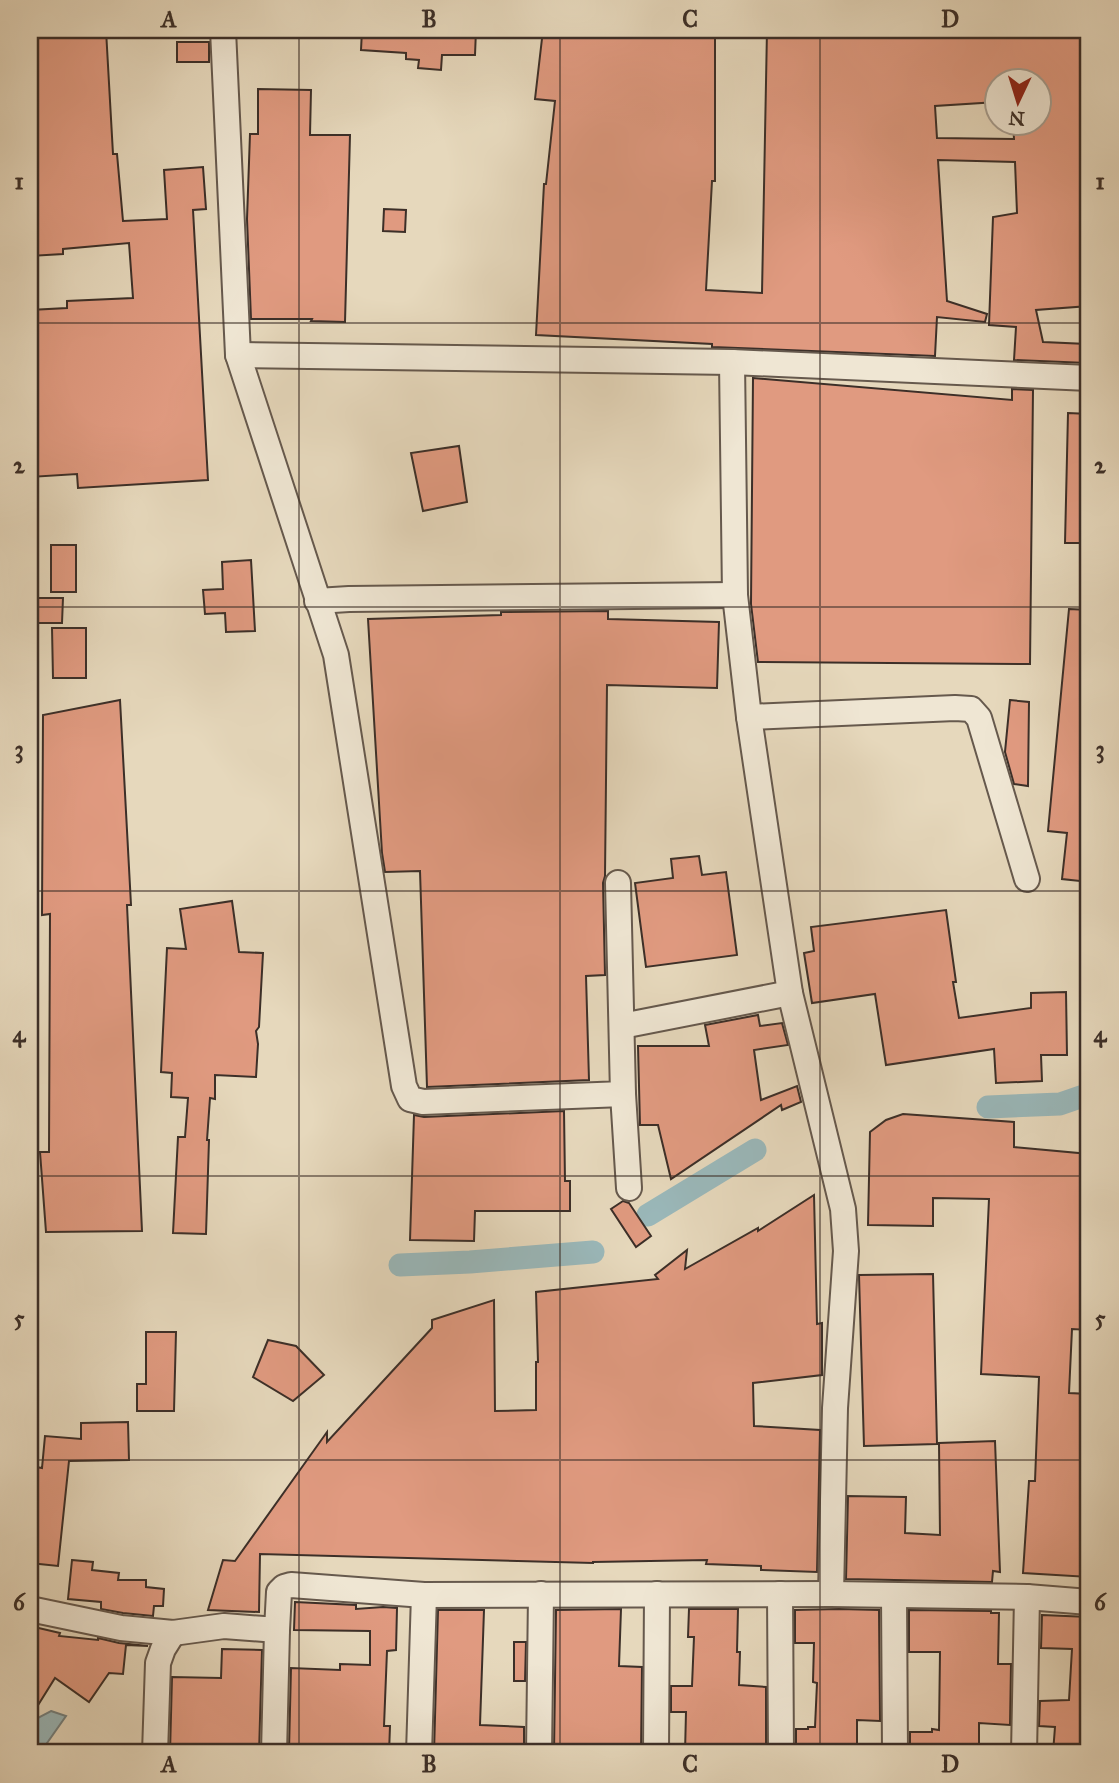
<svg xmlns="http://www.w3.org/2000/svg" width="1119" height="1783" font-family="'IM FELL Great Primer',serif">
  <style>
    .water { fill: #9ab8ba; stroke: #748180; stroke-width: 2 }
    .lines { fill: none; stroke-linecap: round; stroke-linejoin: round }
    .canal { stroke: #9ab8ba; stroke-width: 23 }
    .building { fill: #e09a80; stroke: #3c2f28; stroke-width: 2; fill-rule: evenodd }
    .minor-casing { stroke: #66594d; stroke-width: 28 }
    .minor { stroke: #efe6d3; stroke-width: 24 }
    .grid { fill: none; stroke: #3c2f28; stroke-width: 2; stroke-opacity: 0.55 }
    .neatline { fill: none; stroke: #3c2f28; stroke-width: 2.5 }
    .grid-label { font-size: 23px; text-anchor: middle; font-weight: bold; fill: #3c2f28 }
  </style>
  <rect width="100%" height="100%" fill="#e6d8bc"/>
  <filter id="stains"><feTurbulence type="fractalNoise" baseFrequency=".00286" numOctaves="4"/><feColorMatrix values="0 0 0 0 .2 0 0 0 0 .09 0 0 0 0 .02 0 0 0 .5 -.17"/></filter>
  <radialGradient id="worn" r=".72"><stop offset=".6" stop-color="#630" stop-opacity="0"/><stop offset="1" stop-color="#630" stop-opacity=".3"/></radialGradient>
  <!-- water -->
  <path class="water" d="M51,1711L66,1716L40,1753H30V1722Z"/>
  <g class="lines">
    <!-- canal -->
    <g class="canal">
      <path d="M988,1107L1060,1104L1089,1094"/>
      <path d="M648,1215L755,1150"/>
      <path d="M400,1265L470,1262L593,1252"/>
    </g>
  </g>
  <!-- building -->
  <g class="building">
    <path d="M30,30H106L113,154H117L123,221L167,219L164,170L203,167L206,209L193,210L208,480L78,488L77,474L30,477V310L67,308V301L133,298L129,243L63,249V254L30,256Z"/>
    <path d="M362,30H476L475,55H442L441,70L418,68L419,60L406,59V53L361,50Z"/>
    <path d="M543,30H715V181H712L706,290L762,293L767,30H1089V306L1036,310L1043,342L1087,344V363L1014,360L1016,327L989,325L993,217L1017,213L1015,162L938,160L947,301L987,314L985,322L937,317L935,356L712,347V344L536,335L544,184H546L555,101L535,99ZM997,80H1039V122H1013L1014,139L937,138L935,106L997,102Z"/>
    <rect x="177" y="42" width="32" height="20"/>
    <path d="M258,89L311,90L310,135H350L345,322L311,321L312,319H251L247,219L250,134H258Z"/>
    <path d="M384,209L406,210L405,232L383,231Z"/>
    <path d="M753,378L1012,400V389L1033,390L1030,664L758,662L751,604Z"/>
    <path d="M1068,413L1089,414V543H1065Z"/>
    <path d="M459,446L467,502L423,511L411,453Z"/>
    <rect x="51" y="545" width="25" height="47"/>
    <path d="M251,560L255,631L226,632L225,613L205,614L203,590L223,589L222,562Z"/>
    <path d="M30,598H63L62,623H30Z"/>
    <path d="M1069,609L1089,610V882L1062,879L1067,833L1048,831Z"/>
    <path d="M608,611V619L719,622L717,688L607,685L605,876L603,883L605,975L586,976L589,1080L427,1087L420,871L385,872L382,853L368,619L501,615V612Z"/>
    <path d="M52,628H86V678H53Z"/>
    <path d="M120,700L131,905H127L142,1231L46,1232L40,1152H49L50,914L42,915L43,715Z"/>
    <path d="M1010,700L1029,702L1028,786L1014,784L1005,752Z"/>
    <path d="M699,856L702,875L726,872L737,955L646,967L635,883L673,878L671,859Z"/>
    <path d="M232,901L239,952L263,953L259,1027L256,1031L258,1044L256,1077L215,1075V1099L210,1098L207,1140H209L206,1234L173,1233L178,1137H185L188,1098L171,1097L172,1073L161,1072L167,948L186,949L180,909Z"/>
    <path d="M946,910L956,982H953L959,1018L1031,1008V993L1066,992L1067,1055H1041L1042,1081L996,1083L994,1049L886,1065L875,994L812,1003L804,953L814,951L811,927Z"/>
    <path d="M758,1015L760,1026L782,1023L788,1045L754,1050L761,1100L797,1086L801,1102L782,1110L781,1105L671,1179L658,1125H640L638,1046H709L705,1025Z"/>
    <path d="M564,1111L565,1181H570V1211H475L474,1241L410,1240L414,1115L424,1117Z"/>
    <path d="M903,1114L1014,1122V1147L1089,1154V1330L1072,1329L1069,1393L1089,1394V1577L1023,1573L1029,1481H1035L1039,1377L981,1374L989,1199L933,1198V1226L868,1225L870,1132L886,1120Z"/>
    <path d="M814,1195L817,1324L822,1323V1375L753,1383L754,1426L820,1430L817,1572L761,1570V1566L706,1564L707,1560L593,1562V1563L260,1554L259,1612L208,1610L223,1560L235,1561L327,1432V1442L432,1328V1320L494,1300L495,1411L536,1410V1362H538L536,1292L658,1279L655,1275L687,1250L685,1269L758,1228V1231Z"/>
    <path d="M623,1201L629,1203L651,1236L636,1247L611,1209Z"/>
    <path d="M933,1274L937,1444L864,1446L859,1275Z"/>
    <path d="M146,1332H176L174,1411H137V1384H146Z"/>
    <path d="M268,1340L296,1346L324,1375L293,1401L253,1377Z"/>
    <path d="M128,1422L129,1460L69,1461L58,1566L30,1563V1529L36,1467L42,1468L45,1436L81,1439V1423Z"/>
    <path d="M995,1441L1000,1572L993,1571L992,1582L846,1579L848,1496L906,1497L905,1533L940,1535L939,1443Z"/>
    <path d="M72,1560L93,1562L92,1570L119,1573L118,1580H146V1587L164,1589L163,1606H154L153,1616L123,1613L101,1609V1602L68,1599Z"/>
    <path d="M295,1602L356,1605V1609L383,1607L397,1608L396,1650L387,1651L384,1726H390L389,1753L289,1750L291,1668L340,1670V1664L370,1665V1631L294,1630Z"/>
    <path d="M621,1609L619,1666L642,1667L641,1753H554L556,1610Z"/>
    <path d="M689,1609H738L737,1652H740L739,1685L766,1687V1753H685L686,1712H671V1686H692L694,1637H688Z"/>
    <path d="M839,1609L879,1610L880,1721L857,1720V1753H796V1729H808V1727H815L817,1683L813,1682L814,1643H795V1610Z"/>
    <path d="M438,1610H484L480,1725L524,1727V1753H434Z"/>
    <path d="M909,1610L991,1611V1613H999L998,1664H1011L1010,1725L979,1723V1753H910V1732H932V1729L939,1730L940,1652H909Z"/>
    <path d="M1042,1615L1089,1617V1753H1053L1055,1727L1039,1726L1040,1701L1069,1700L1072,1649L1041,1648Z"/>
    <path d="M30,1626L60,1633L59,1636L98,1640V1638L119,1643L148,1646L126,1645L123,1674L109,1673L89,1702L55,1678L30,1718Z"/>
    <path d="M514,1642H526L525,1681H514Z"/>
    <path d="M222,1649L262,1650L259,1753H170L172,1677L221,1678Z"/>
  </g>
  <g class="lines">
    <defs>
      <g id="minor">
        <path d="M223,30L238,355L336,655L404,1086L410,1099L423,1102L623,1094L618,883"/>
        <path d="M238,355L732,362L1089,378"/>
        <path d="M317,601L349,599L735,595"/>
        <path d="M749,717L955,708L971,709L979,718L1027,879"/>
        <path d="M790,993L843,1209L846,1251L835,1408L831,1594"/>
        <path d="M622,1026L790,993L749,717L735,595L732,362"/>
        <path d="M623,1094L629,1188"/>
        <path d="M780,1594L781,1753"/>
        <path d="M894,1595L895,1753"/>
        <path d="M30,1609L121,1628L173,1633L224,1626L277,1630L279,1592L284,1587L291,1585L424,1595L831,1594L1027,1597L1089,1602"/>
        <path d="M155,1753L158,1663L163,1649L173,1633"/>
        <path d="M274,1753L277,1630"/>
        <path d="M419,1753L424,1595"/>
        <path d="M539,1753L541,1594"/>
        <path d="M656,1753L657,1594"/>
        <path d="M1024,1753L1027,1597"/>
      </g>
    </defs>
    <!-- minor casing -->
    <use href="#minor" class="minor-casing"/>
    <!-- minor -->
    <use href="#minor" class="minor"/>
  </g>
  <!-- grid -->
  <path class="grid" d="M299,30V1753M560,30V1753M820,30V1753M30,323H1089M30,607H1089M30,891H1089M30,1176H1089M30,1460H1089"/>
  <!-- margin -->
  <rect width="1119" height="1783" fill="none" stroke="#e6d8bc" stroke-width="77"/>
  <!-- north arrow -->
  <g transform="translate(1018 102) rotate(184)"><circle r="33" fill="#efe6d3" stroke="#a79d8f" stroke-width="2"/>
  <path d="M0-5L12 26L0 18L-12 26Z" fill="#8f2418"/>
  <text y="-10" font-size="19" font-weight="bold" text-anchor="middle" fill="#3c2f28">N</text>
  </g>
  <rect x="38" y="38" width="1042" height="1706" class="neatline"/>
  <g class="grid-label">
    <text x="169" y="27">A</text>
    <text x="429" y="27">B</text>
    <text x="690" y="27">C</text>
    <text x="950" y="27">D</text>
    <text x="19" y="189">1</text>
    <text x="1100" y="189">1</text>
    <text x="19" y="473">2</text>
    <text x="1100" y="473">2</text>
    <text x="19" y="757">3</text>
    <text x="1100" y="757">3</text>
    <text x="19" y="1042">4</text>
    <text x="1100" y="1042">4</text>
    <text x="19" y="1326">5</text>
    <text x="1100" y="1326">5</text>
    <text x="19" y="1610">6</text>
    <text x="1100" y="1610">6</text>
    <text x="169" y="1772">A</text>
    <text x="429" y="1772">B</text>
    <text x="690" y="1772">C</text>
    <text x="950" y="1772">D</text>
  </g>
  <rect width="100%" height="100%" filter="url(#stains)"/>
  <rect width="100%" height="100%" fill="url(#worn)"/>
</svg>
